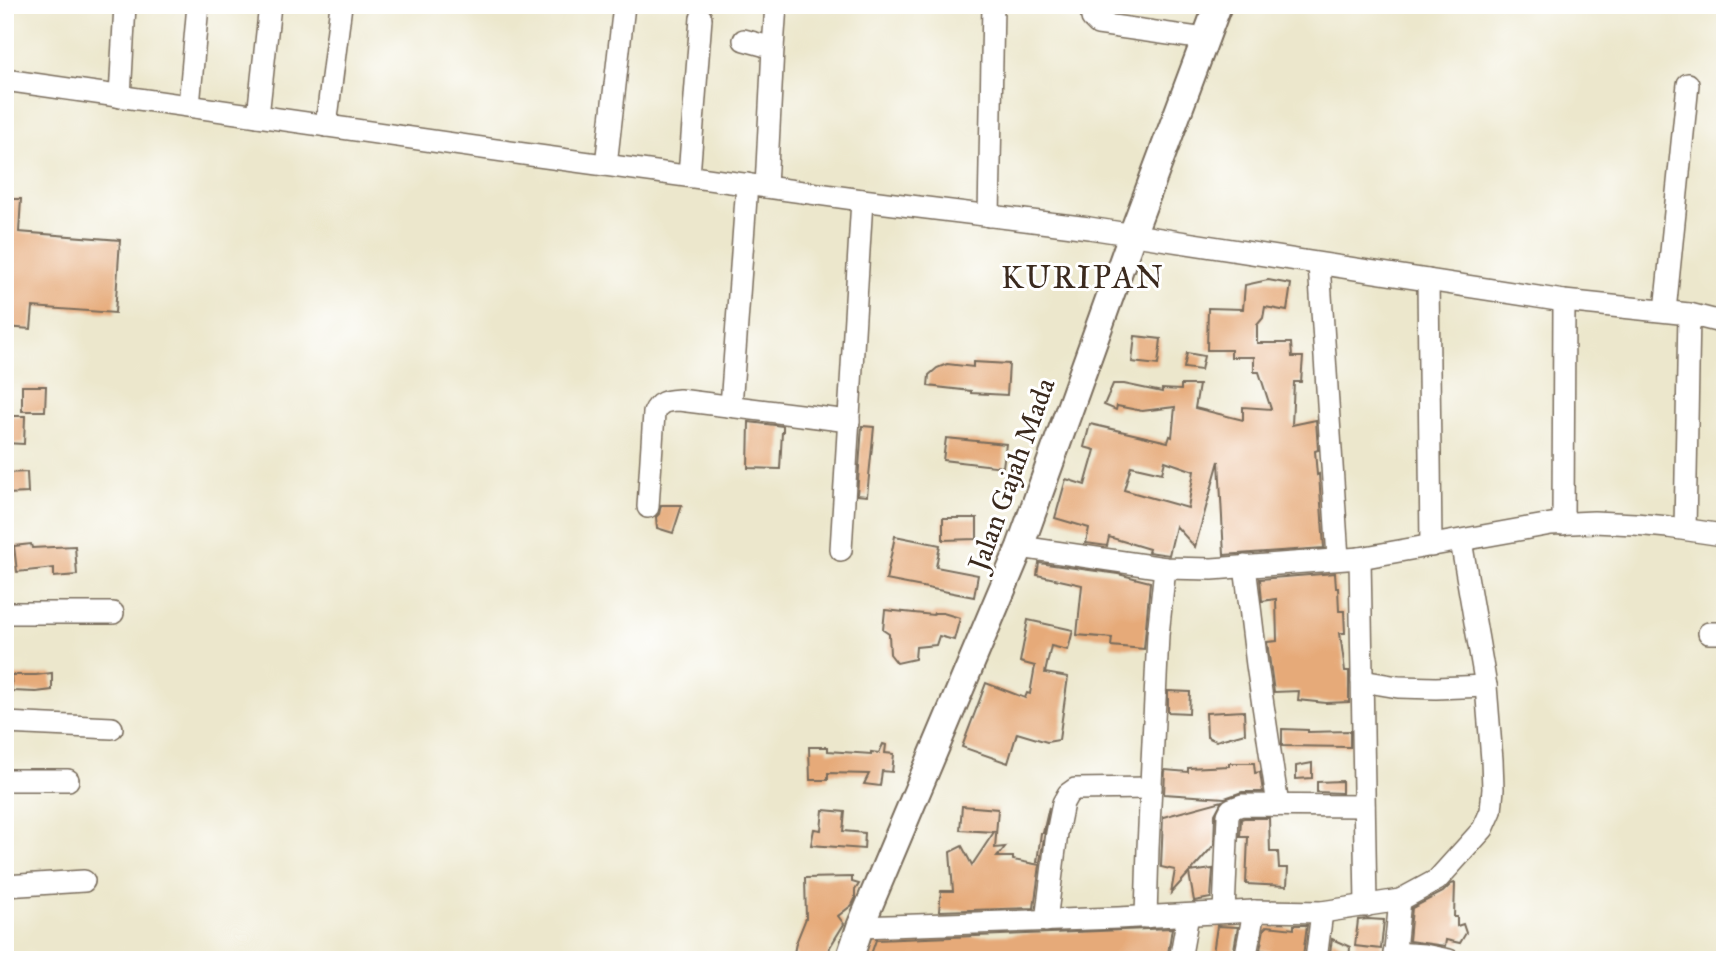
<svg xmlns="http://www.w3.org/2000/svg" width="1730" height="965" font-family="'IM FELL Great Primer',serif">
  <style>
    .building { fill: #e6aa79; fill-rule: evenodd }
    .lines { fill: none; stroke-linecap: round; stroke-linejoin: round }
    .minor-casing { stroke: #796c5b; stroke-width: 24 }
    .major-casing { stroke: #796c5b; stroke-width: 30 }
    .minor { stroke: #fff; stroke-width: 21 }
    .major { stroke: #fff; stroke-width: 26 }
    .labels { text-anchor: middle; stroke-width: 6; stroke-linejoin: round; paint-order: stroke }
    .street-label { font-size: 28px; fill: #3b2a1e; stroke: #fff }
    .quarter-label { font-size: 32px; letter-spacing: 2px; fill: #3b2a1e; stroke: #fff }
  </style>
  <rect width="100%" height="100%" fill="#fff"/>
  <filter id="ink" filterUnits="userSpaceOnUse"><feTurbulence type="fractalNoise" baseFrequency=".0143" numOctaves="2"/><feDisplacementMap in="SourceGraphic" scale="14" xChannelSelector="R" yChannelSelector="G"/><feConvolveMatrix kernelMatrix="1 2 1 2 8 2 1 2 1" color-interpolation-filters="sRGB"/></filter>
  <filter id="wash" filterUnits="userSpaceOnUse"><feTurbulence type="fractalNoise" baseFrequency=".00686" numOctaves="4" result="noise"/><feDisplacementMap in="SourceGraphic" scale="28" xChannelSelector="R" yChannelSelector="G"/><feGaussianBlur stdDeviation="1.57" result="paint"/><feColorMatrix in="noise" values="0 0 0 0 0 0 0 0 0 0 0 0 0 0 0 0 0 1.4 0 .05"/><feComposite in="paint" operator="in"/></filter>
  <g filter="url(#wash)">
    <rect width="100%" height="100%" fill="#ece7cc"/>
    <g id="blocks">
      <!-- building -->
      <g class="building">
        <path d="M5,199H21L19,232L120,240L115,313L33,307L31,329L5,327Z"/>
        <path d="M1268,280L1291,284L1287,311L1265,307L1263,318L1257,325V343H1291L1292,357H1303L1301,382H1294L1292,425L1316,420L1318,450L1315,451L1317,475L1319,474L1324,548L1224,555L1219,461L1195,547L1176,526L1169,555L1148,552L1149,549L1109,537L1107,546L1086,543L1089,528L1055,518L1066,479L1085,485L1095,450L1084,447L1090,424L1168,442L1170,436L1172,437L1175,407L1142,411L1117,406L1116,410L1104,405L1113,384H1124L1162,392V389L1181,390V385H1199L1195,408L1243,420V407L1271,409L1259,372H1254V357H1231V350H1207L1208,308L1243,309L1245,285ZM1165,461L1194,471L1188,508L1124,490L1131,466L1162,473Z"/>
        <path d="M1135,336L1161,339L1158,365L1132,362Z"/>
        <path d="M1187,353L1204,356L1201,370L1184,368Z"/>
        <path d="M973,362L1009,364L1007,395L971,393V391L928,386L929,375L937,368L947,364L973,367Z"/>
        <path d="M22,386H46L45,411H22Z"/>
        <path d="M6,416H25L24,444L5,443Z"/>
        <path d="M749,422L783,426V432H782L780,469L748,468Z"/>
        <path d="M862,426L874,427L867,496L857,495Z"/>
        <path d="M946,438L1006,444L1003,467L943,460Z"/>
        <path d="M27,472L28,493L5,494V473Z"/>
        <path d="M661,505H682L673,533L657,528L656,517L659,514Z"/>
        <path d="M943,518H977V539L943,540Z"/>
        <path d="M895,536L940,545L936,567L978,575L974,597L886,580Z"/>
        <path d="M31,544L32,548L75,546L77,575L54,577V568L17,572L14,546Z"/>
        <path d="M1039,563L1118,574L1150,582L1144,649L1111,646L1112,638L1077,635L1082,585L1037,575Z"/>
        <path d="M1335,573L1336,588H1338L1339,611H1344L1345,633H1340L1345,671H1349V702L1326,703L1298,700L1299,691L1274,692L1267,642L1277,641L1276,599L1262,601L1260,579Z"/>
        <path d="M885,610L933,615L934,613H943L960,618L954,640L939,636L936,645L916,647L915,659L897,663L890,654L889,634L883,630Z"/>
        <path d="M1028,620L1073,630L1068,650L1051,646L1045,673L1068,677L1059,740L1047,742L1017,733L1008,763L962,747L986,683L1025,698L1027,693L1030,694L1035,666L1020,662Z"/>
        <path d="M52,673V690L36,692L12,691L11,675H36Z"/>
        <path d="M1168,691L1190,692L1189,713L1168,712Z"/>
        <path d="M1244,711L1245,733L1216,741L1207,737L1206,713Z"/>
        <path d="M1282,729L1308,730V732L1350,731V747L1282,746Z"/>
        <path d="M883,744L886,745L885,753L894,754L892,772L882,771L880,786L864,784L869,774L828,773V780H810L809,747H828V751L871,754V752L879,753Z"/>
        <path d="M1229,763H1254L1255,773L1260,772L1263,792H1242L1225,798L1164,794L1165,770L1188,772V768L1229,766Z"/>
        <path d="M1312,763V778L1296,779V766Z"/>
        <path d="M1342,781V793L1317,792V782Z"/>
        <path d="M1222,801L1215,814L1214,845L1190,872L1213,869L1211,898L1194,901L1189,873L1171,893L1175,870L1161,867L1163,817Z"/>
        <path d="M962,806L998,809L995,848L1005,847L997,857H1013V860L1040,865L1034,908L939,911L941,891H953L950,852L962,846L972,865L994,832L960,830Z"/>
        <path d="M1049,807L1040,862H1037L1041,833H1043Z"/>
        <path d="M823,810L845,812L843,831L865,833L864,849L811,845L814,829L821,830Z"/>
        <path d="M1244,818H1269L1270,852H1278L1279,868H1288L1287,886L1246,884L1248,837H1240L1241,819Z"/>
        <path d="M852,877V882L859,884L855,890V899L852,905L838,916L844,924L830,947L827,960H795L797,954L794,953L796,943L806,918L805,878Z"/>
        <path d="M1455,883L1454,917H1457V926L1463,924L1466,933L1460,943L1446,940L1445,946L1409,941L1412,908L1443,892L1451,884Z"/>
        <path d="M1368,919L1384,920L1381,949L1355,946L1358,920Z"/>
        <path d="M1294,925H1307L1303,956L1260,950L1264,929L1267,926L1294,929Z"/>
        <path d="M1217,926L1238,927L1232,960H1212Z"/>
        <path d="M1172,928L1167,960H869L876,940Z"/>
        <path d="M1332,939L1350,947L1349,960H1329Z"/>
      </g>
    </g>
  </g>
  <g filter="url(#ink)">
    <use href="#blocks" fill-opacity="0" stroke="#796c5b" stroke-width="2"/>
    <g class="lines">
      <defs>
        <g id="minor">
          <path d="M1091,5L1092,18L1098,24L1205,39"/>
          <path d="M744,40L773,48L766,187"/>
          <path d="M773,48L776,5"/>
          <path d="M5,80L531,155L862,200L1089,228L1564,301L1689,314L1725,323"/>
          <path d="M120,97L125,5"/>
          <path d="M189,106L198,5"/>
          <path d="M258,116L270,5"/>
          <path d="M326,126L341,5"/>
          <path d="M606,165L624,5"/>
          <path d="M689,176L701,18"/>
          <path d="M989,216L993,5"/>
          <path d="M1319,264L1338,558"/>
          <path d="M1428,280L1431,546"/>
          <path d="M1665,311L1688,84"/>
          <path d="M731,406L747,184"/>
          <path d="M648,507L654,413C659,401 667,401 679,400L849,421"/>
          <path d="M1563,524L1564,301"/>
          <path d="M1685,529L1689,314"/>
          <path d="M1020,547L1165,568L1212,569L1360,558L1551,524L1594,522L1635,524L1668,527L1716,534H1725"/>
          <path d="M841,550L862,200"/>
          <path d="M1360,558L1366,906"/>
          <path d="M1245,566L1257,665L1278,805"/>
          <path d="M5,613H113"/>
          <path d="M1709,633H1725"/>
          <path d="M1362,681L1398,687L1436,688L1486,686"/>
          <path d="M5,723L112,728"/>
          <path d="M5,780H68"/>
          <path d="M5,886L84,881"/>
          <path d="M1224,912L1228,815L1231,809L1242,805L1364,806"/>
          <path d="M1146,917L1148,848L1158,635L1165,568"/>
          <path d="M1046,921L1057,833L1063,803L1068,794L1075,789L1151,788"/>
          <path d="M860,927L1118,918L1254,911L1322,912L1400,900L1437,880L1483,829L1491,811L1493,789L1492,760L1486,686L1461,541"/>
          <path d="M1394,953L1424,955L1449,960"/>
          <path d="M1180,960L1188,915"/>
          <path d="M1245,960L1254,911"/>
          <path d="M1316,960L1322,912"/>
          <path d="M1394,960L1400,900"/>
        </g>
        <path id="major" d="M849,960L860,927L1020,547L1132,235L1218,5"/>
      </defs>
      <!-- minor casing -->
      <use href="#minor" class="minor-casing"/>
      <!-- major casing -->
      <use href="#major" class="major-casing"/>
      <!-- minor -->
      <use href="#minor" class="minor"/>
      <!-- major -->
      <use href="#major" class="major"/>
    </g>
  </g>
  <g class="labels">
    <!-- street labels -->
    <g class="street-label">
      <text transform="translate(1011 474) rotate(-70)" y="10">Jalan Gajah Mada</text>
    </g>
    <!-- quarter labels -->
    <g class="quarter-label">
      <text x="1083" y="288">KURIPAN</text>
    </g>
  </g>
  <!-- margin -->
  <rect width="1730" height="965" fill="none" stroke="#fff" stroke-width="28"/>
</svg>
